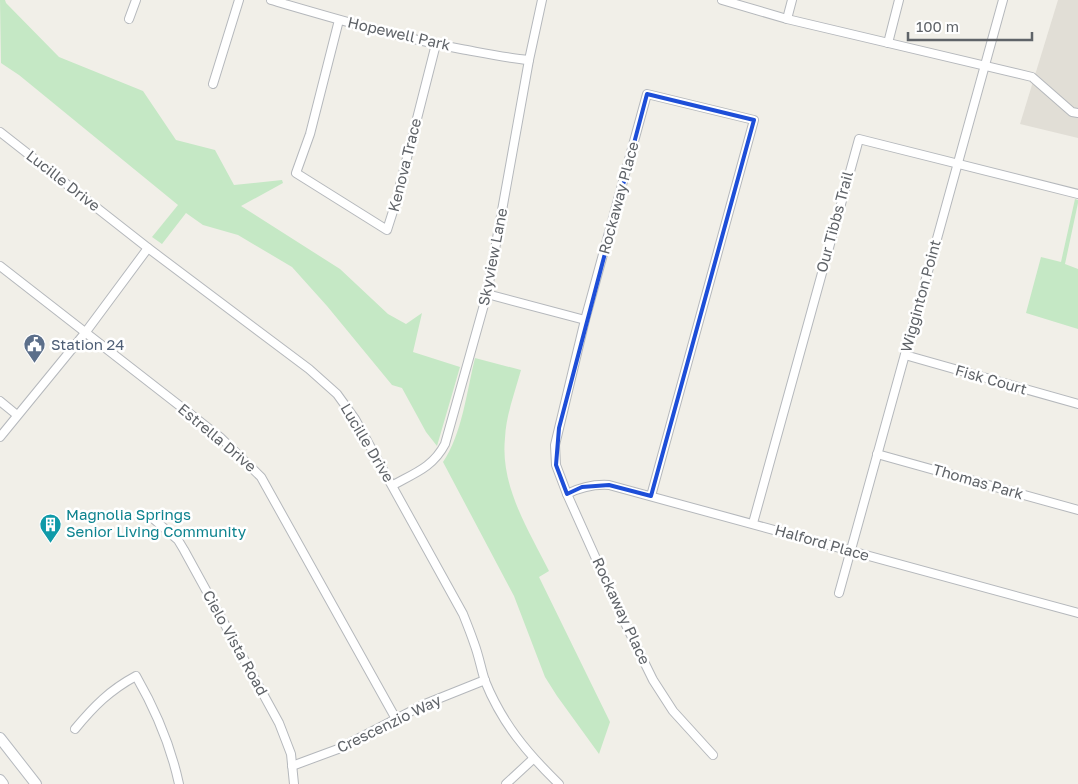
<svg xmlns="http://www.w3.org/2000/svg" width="1078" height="784" font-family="'Golos Text',sans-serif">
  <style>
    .education { fill: #e1ded6 }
    .green { fill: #c5e8c5 }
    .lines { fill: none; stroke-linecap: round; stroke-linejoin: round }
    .street-casing { stroke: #b5b8bc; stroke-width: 10 }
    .secondary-casing { stroke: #b6babf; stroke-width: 12 }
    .street { stroke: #fff; stroke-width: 8 }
    .secondary { stroke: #fff; stroke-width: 10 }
    .marked { fill: none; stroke: #1d4ed8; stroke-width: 4; stroke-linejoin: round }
    .labels { text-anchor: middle; stroke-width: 5; stroke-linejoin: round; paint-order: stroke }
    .street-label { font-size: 15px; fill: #5f6368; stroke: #fff }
    .service-label { font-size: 15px; fill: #4e5e75; stroke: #fff; text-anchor: start }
    .culture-label { font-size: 15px; fill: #0d838f; stroke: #fff; text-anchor: start }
  </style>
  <rect width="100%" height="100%" fill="#f1efe8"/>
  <!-- education -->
  <path class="education" d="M1058,0H1078V138L1020,124Z"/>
  <!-- green -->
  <g class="green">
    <path d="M0,0H5L6,3L59,57L143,91L176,140L215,150L234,185L282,180L283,183L241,206L340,269L388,314L406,324L422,313L413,352L460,367L437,446L426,432L402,388L392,385L327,306L292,267L238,235L203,225L186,213L162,244L152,237L178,205L19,75L1,63Z"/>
    <path d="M1075,199L1078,200V203L1065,264L1078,269V329L1026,313L1041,257L1061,262Z"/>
    <path d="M475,358L521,370C515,392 506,415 505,438C500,486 528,529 549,571L539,577L610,722L599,754L557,696L545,677L514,596L443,462C462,435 467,390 475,358Z"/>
  </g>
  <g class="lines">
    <defs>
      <g id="street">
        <path d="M271,0C333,18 396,37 461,49C483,53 506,58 529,60"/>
        <path d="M722,0L787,19L1032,77L1072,112L1078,113"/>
        <path d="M129,19L136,0"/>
        <path d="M787,19L792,0"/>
        <path d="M339,20L310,134L296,173L387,230L395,205L436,44"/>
        <path d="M888,43L899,0"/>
        <path d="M213,84L239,0"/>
        <path d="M0,132L148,248L309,369L337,394L355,419L463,614C467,624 471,634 474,643C479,656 481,669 485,681C502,723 527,753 559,784"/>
        <path d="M0,266L221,438L261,477L396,719"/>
        <path d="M487,294L585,320"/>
        <path d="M905,355L1078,404"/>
        <path d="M0,401L17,415"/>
        <path d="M0,437L85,333L148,248"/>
        <path d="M877,454L1078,510"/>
        <path d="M393,485C415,473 433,467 445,444L487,294L529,60L542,0"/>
        <path d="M567,494C581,487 593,484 609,485L1078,613"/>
        <path d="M651,496L754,120L647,94L585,320L555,445L556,465L567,494L624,621L653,680L673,711L713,755"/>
        <path d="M150,516L178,540L184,550L279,723L291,754L294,784"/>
        <path d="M753,523L859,139L1078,194"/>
        <path d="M839,593L1003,0"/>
        <path d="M75,729C94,706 110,690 136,676C155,709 171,747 179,784"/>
        <path d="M292,766L338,749L425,704L485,680"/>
        <path d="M506,784L533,759"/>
      </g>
      <g id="secondary">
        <path d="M0,738L36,784"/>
        <path d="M0,780L3,784"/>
      </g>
    </defs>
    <!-- street casing -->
    <use href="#street" class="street-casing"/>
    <!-- secondary casing -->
    <use href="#secondary" class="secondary-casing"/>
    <!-- street -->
    <use href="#street" class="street"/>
    <!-- secondary -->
    <use href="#secondary" class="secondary"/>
  </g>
  <!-- marked area -->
  <path class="marked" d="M647,94L754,120L651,496L609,485L582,487L567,494L556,465L559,428Z"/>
  <!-- icons -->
  <defs>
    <symbol id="civic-pin" viewBox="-11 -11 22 30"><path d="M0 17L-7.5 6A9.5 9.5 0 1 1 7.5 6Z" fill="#5c6f8a" stroke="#fff"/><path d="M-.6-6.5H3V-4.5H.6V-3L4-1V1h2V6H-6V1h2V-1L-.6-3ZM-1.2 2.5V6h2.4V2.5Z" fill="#fff"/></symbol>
    <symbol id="building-pin" viewBox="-11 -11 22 30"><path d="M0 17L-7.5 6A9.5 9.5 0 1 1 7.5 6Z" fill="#0f9aa8" stroke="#fff"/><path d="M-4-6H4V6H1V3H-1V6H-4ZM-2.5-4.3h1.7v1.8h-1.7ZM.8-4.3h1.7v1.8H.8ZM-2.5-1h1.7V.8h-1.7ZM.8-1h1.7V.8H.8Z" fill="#fff"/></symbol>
  </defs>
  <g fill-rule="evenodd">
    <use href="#civic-pin" x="22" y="332" width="25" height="34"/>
    <use href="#building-pin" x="38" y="512" width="25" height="34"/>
  </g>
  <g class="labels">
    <!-- street labels -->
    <g class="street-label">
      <text transform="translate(399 34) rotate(13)" y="5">Hopewell Park</text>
      <text transform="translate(405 165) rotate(-76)" y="5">Kenova Trace</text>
      <text transform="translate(63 181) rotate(38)" y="5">Lucille Drive</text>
      <text transform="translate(619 198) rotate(-75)" y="5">Rockaway Place</text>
      <text transform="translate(835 222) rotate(-75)" y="5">Our Tibbs Trail</text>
      <text transform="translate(493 257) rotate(-79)" y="5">Skyview Lane</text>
      <text transform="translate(921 296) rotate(-75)" y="5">Wigginton Point</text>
      <text transform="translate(991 380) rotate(16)" y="5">Fisk Court</text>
      <text transform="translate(217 438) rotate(40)" y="5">Estrella Drive</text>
      <text transform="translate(367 443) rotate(59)" y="5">Lucille Drive</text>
      <text transform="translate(978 482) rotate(16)" y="5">Thomas Park</text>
      <text transform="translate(822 543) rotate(16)" y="5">Halford Place</text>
      <text transform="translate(621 611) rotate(65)" y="5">Rockaway Place</text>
      <text transform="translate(235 643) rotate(61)" y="5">Cielo Vista Road</text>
      <text transform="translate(389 724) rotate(-26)" y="5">Crescenzio Way</text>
    </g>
    <!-- service labels -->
    <g class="service-label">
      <text x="51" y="350">Station 24</text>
    </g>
    <!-- culture labels -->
    <g class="culture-label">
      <text x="66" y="520">Magnolia Springs<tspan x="66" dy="17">Senior Living Community</tspan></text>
    </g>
  </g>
  <!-- scale -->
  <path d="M908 32v8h124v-8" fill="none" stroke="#5f6368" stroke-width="2.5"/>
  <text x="916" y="32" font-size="15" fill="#5f6368" stroke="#ffffff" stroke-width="4" paint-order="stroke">100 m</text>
</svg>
